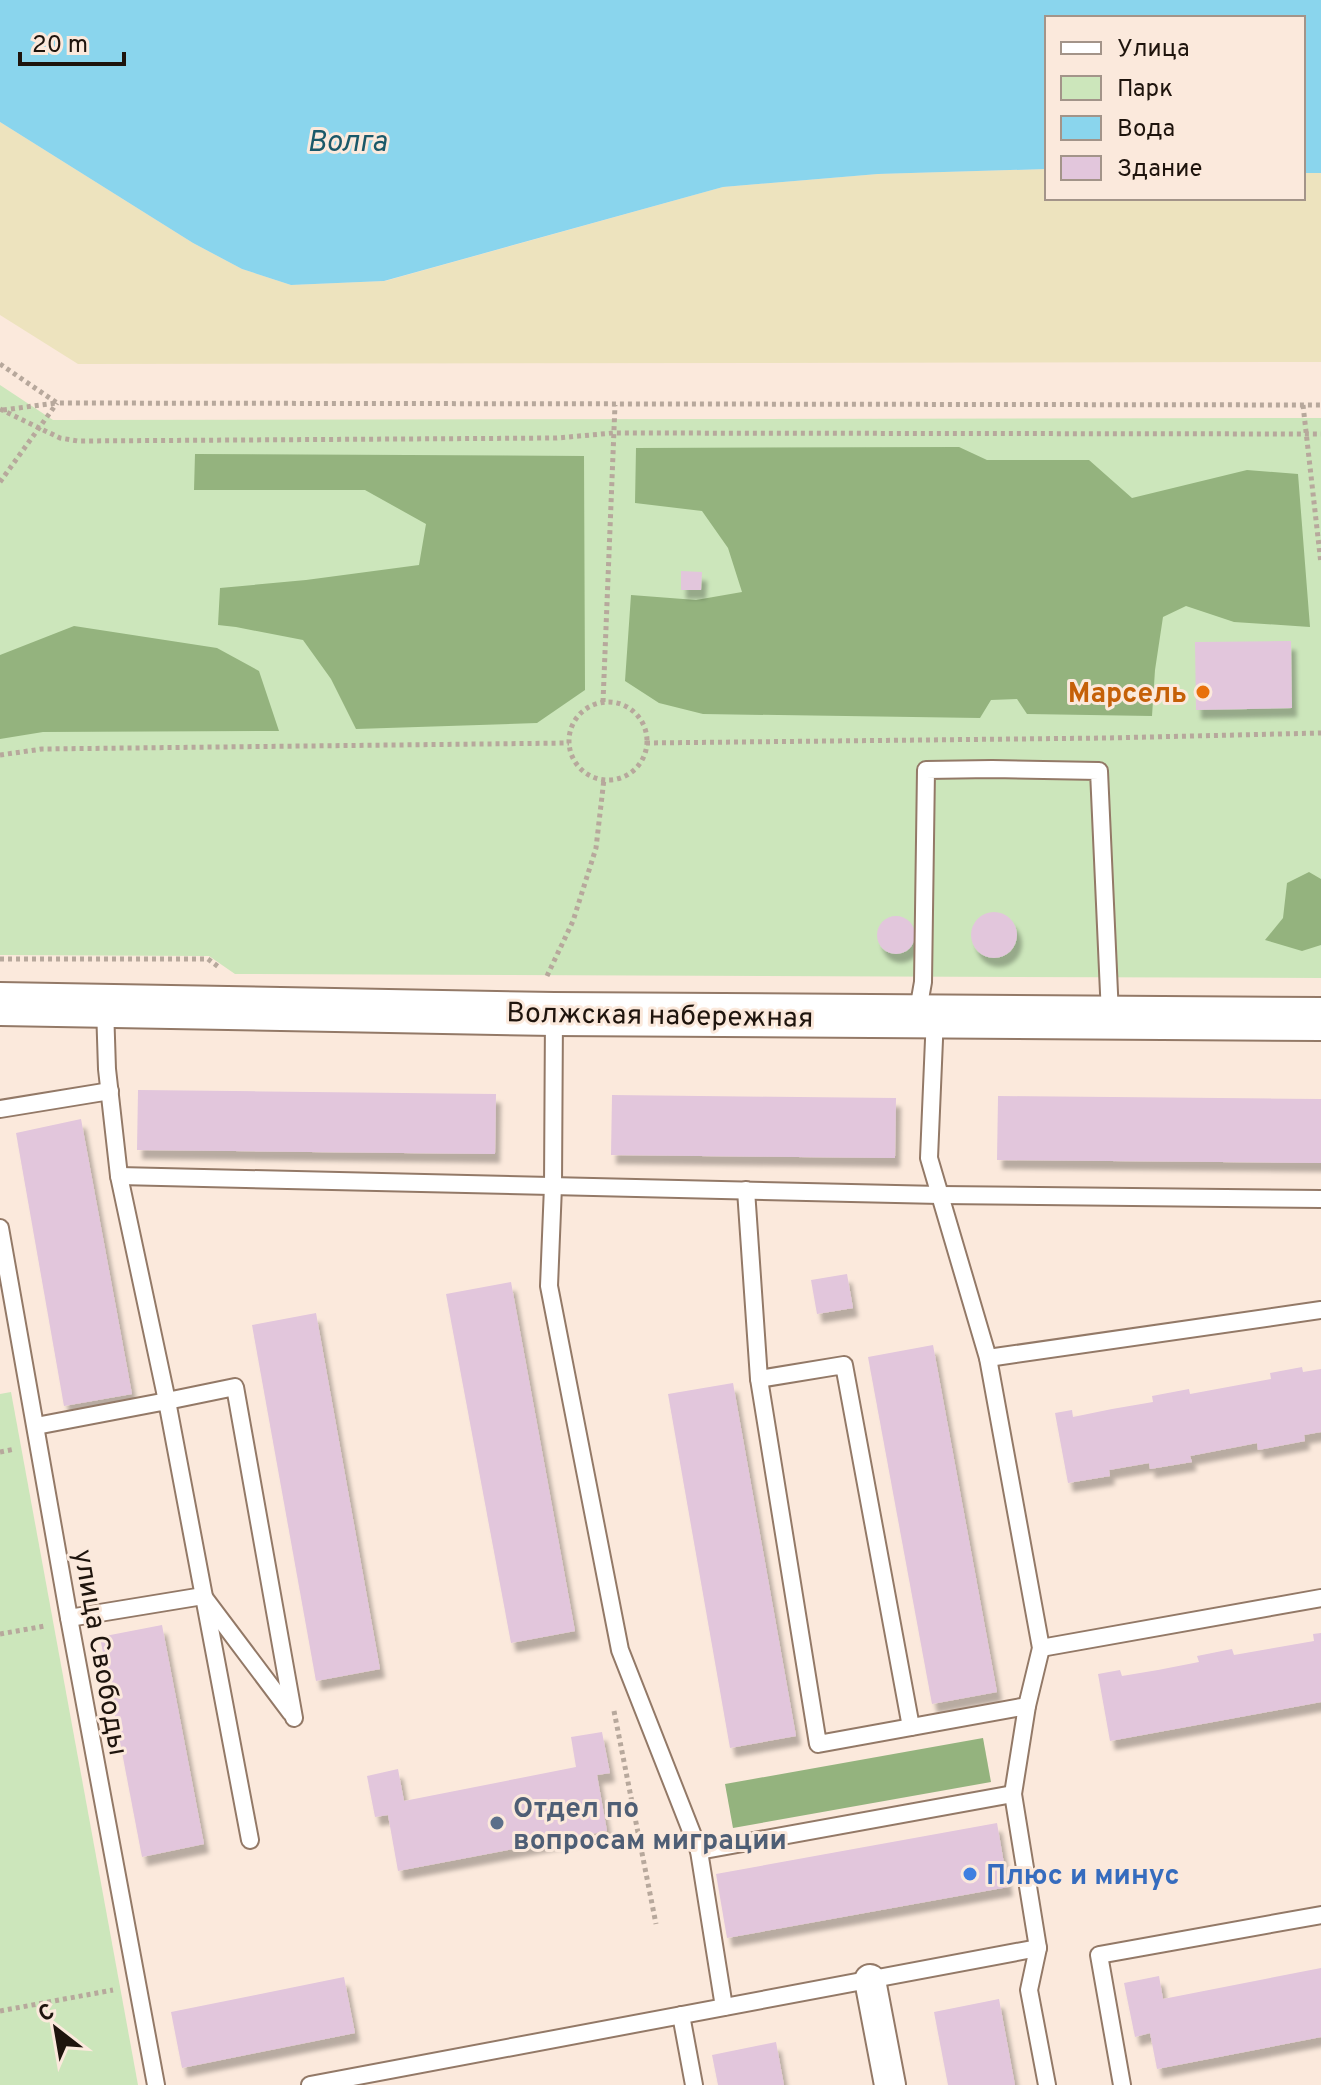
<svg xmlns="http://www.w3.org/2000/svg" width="1321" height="2085" font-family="Overpass,sans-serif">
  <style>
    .green { fill: #cce6bb }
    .forest { fill: #94b37e }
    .sand { fill: #ede3be }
    .water { fill: #8ad5ed }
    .building { fill: #e2c6dc; filter: url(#shadow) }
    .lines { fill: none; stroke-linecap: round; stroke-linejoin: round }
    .lane-casing { stroke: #937967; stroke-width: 20 }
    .street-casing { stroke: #937967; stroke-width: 34 }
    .secondary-casing { stroke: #937967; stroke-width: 46 }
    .path { stroke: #b7a89c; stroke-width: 5; stroke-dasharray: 4 4; stroke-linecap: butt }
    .lane { stroke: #fff; stroke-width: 16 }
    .street { stroke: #fff; stroke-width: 30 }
    .secondary { stroke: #fff; stroke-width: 42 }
    .food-dot { fill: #e8710a; stroke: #fbe9dc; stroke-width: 3 }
    .service-dot { fill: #5c6f8a; stroke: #fbe9dc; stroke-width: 3 }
    .shop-dot { fill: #3f7fe0; stroke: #fbe9dc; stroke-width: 3 }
    .labels { text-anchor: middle; stroke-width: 6; stroke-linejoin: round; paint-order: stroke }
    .food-label { font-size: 28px; font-weight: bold; fill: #c56008; stroke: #fbe9dc; text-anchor: end }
    .street-label { font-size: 28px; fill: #1e140d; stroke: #fbe9dc }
    .service-label { font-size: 28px; font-weight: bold; fill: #4e5e75; stroke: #fbe9dc; text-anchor: start }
    .shop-label { font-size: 28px; font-weight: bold; fill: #366cbe; stroke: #fbe9dc; text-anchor: start }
    .water-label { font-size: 30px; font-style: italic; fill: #1a5869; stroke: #fbe9dc }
  </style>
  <defs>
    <filter id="shadow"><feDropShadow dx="5" dy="9" stdDeviation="2" flood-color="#0004"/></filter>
  </defs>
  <rect width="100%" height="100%" fill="#fbe9dc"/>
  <!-- green -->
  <g class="green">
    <path d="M0,385L53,420L1321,418V978L235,974L209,956L0,955Z"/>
    <path d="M11,1392L138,2085H0V1394Z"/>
  </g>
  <!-- forest -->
  <g class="forest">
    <path d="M959,447L987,460H1089L1132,498L1247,470L1298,474L1310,627L1234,622L1186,606L1163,617L1155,670L1152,716L1027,714L1017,699L991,700L980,718L703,714L659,703L625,681L631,595L696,600L742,592L728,548L702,511L635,503L636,448Z"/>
    <path d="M195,454L584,456L585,690L537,723L356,729L331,679L303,640L236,627L218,625L220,588L306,580L419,565L426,524L365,490H194Z"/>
    <path d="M74,626L217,648L259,671L279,731L43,732L0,739V655Z"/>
    <path d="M1309,872L1321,879V945L1302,951L1265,940L1283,918L1287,883Z"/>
    <path d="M983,1738L991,1782L733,1828L725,1784Z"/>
  </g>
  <!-- sand -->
  <path class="sand" d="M0,122L193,243L242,269L291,285L385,281L723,187L878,174L1047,169V198H1303V173H1321V362L78,364L0,315Z"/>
  <!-- water -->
  <path class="water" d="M0,0H1321V173H1303V18H1047V169L878,174L723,187L384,281L291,285L242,269L193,243L0,122Z"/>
  <!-- building -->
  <g class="building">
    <path d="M681,571L702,572L701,590H681Z"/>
    <path d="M1291,641L1292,708L1196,710L1195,642Z"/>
    <circle cx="994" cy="935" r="23"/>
    <circle cx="896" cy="935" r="19"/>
    <path d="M138,1090L496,1094L495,1154L137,1150Z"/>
    <path d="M612,1095L896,1098L895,1158L611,1155Z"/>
    <path d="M998,1096L1321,1099V1163L997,1160Z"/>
    <path d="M81,1119L132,1394L64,1406L16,1133Z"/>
    <path d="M847,1274L853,1308L817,1314L811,1280Z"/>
    <path d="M511,1282L575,1631L511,1643L446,1294Z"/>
    <path d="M316,1313L380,1669L316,1681L252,1325Z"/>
    <path d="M933,1345L997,1692L932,1704L868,1357Z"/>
    <path d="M1302,1367L1303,1372L1321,1369V1432L1304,1435L1305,1441L1258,1450L1257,1443L1190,1456L1192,1462L1150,1469L1149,1463L1109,1470L1110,1476L1068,1483L1055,1413L1072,1410L1073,1417L1112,1409L1153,1402L1152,1396L1189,1389L1190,1394L1271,1379L1270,1373Z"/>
    <path d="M733,1383L796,1736L730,1748L668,1394Z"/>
    <path d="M162,1625L204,1844L142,1857L100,1637Z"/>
    <path d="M1321,1633V1702L1110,1741L1098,1674L1120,1670L1122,1676L1158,1670L1199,1662L1197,1656L1232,1649L1234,1655L1314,1641L1313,1634Z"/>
    <path d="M602,1732L610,1773L597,1775L607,1831L398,1871L388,1815L375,1817L367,1776L398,1769L404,1801L576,1767L571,1737Z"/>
    <path d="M997,1823L1008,1887L727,1938L716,1874Z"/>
    <path d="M1321,1968V2037L1157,2069L1150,2033L1135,2037L1124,1983L1159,1976L1163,1999Z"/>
    <path d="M344,1977L355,2033L182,2068L171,2012Z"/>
    <path d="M999,1999L1015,2085H948L934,2012Z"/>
    <path d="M776,2042L784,2085H718L712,2055Z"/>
  </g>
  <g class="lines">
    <defs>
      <g id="lane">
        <path d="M105,1007L107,1069L119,1176L167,1401L235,1387L294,1718"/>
        <path d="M554,1014L553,1186L549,1286L620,1650L699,1851L724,2007"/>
        <path d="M917,1016L923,982L926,770L992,769L1099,771L1110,1015"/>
        <path d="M935,1016L929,1158L988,1358L1041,1648L1027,1706L1013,1794L1038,1948L1029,1990L1047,2085"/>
        <path d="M0,1109L110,1091"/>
        <path d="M119,1176L940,1195L1321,1199"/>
        <path d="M746,1190L759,1379L818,1744L1027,1706"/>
        <path d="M0,1228L69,1618L156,2085"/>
        <path d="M988,1358L1321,1310"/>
        <path d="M759,1379L844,1365L911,1727"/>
        <path d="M36,1426L167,1401L250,1840"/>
        <path d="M69,1618L203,1596L291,1713"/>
        <path d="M1041,1648L1321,1598"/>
        <path d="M699,1851L1013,1794"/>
        <path d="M681,2015L694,2085"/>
        <path d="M310,2085L1038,1948"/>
        <path d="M1122,2085L1099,1955L1321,1915"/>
      </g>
      <path id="street" d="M870,1980L890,2085"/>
      <path id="secondary" d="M0,1004L554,1014L1321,1019"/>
    </defs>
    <!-- lane casing -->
    <use href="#lane" class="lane-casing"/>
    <!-- street casing -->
    <use href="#street" class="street-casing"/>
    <!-- secondary casing -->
    <use href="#secondary" class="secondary-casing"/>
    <!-- path -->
    <g class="path">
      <path d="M0,364L57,403L1321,405"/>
      <path d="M1303,405L1321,564"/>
      <path d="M0,409L60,438L78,441L557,438L613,433L1321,434"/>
      <path d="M3,410L56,403"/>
      <path d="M0,482L57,403"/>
      <path d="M603,702L615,405"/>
      <circle cx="608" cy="741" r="39"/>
      <path d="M646,743L1107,738L1321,733"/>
      <path d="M0,755L42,749L569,743"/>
      <path d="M0,959H208L220,968"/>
      <path d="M547,976L573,921L596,848L604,779"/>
      <path d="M0,1452L15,1449"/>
      <path d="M0,1634L45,1626"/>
      <path d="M614,1711L656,1924"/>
      <path d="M0,2011L113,1990"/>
    </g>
    <!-- lane -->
    <use href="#lane" class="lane"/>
    <!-- street -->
    <use href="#street" class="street"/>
    <!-- secondary -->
    <use href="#secondary" class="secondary"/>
  </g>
  <!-- markers -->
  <circle class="food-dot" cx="1203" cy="692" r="8"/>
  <circle class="service-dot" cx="497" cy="1823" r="8"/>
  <circle class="shop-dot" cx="970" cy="1874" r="8"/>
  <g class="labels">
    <!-- food labels -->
    <g class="food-label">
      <text x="1187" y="702">Марсель</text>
    </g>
    <!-- street labels -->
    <g class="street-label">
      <text transform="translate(660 1014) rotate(1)" y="10">Волжская набережная</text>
      <text transform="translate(102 1652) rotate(80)" y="10">улица Свободы</text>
    </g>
    <!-- service labels -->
    <g class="service-label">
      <text x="513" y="1817">Отдел по<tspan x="513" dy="32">вопросам миграции</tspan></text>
    </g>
    <!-- shop labels -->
    <g class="shop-label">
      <text x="986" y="1884">Плюс и минус</text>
    </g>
    <!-- water labels -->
    <g class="water-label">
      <text x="347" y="151">Волга</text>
    </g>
  </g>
  <!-- legend -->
  <rect x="1045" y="16" width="260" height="184" fill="#fbe9dc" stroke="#a39489" stroke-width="2"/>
  <rect x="1061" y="42" width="40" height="12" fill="#ffffff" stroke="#a39489" stroke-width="2"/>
  <text x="1117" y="56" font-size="24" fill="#1e140d">Улица</text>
  <rect x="1061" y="76" width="40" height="24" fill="#cce6bb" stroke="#a39489" stroke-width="2"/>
  <text x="1117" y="96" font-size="24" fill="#1e140d">Парк</text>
  <rect x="1061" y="116" width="40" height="24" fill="#8ad5ed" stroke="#a39489" stroke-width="2"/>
  <text x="1117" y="136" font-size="24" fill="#1e140d">Вода</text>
  <rect x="1061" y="156" width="40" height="24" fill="#e2c6dc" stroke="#a39489" stroke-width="2"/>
  <text x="1117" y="176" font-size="24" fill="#1e140d">Здание</text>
  <!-- north arrow -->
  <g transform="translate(56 2029) rotate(329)" stroke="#fbe9dc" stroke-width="6" paint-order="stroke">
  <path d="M0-6L14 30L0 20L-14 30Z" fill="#1e140d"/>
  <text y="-12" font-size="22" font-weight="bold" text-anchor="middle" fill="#1e140d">С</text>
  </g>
  <!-- scale -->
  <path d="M20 52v12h104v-12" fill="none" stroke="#1e140d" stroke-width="4"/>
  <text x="32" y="52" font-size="24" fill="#1e140d" stroke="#fbe9dc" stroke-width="6" paint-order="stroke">20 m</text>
</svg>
